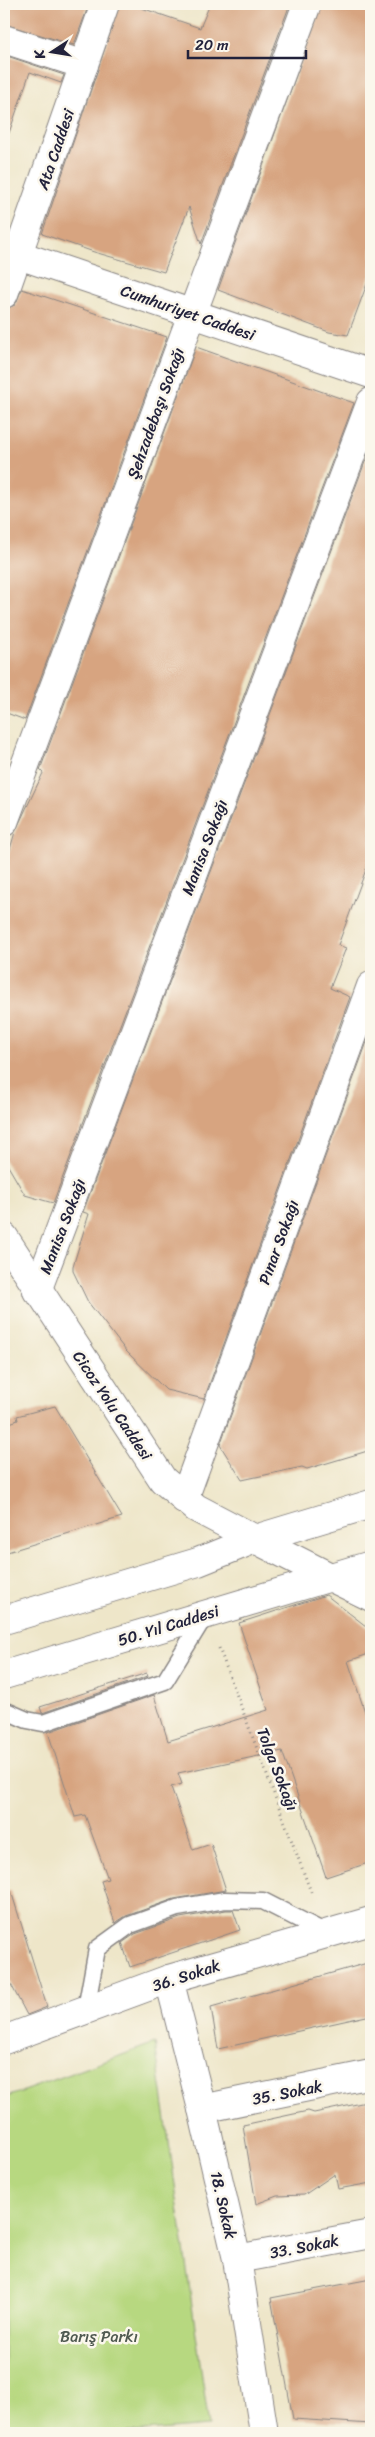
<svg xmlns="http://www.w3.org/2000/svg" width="375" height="2437" font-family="Sriracha,sans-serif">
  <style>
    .green { fill: #b7d880; stroke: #6c7d5e }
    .building { fill: #d7a480 }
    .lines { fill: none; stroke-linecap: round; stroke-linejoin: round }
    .service-casing { stroke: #888482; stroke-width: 19 }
    .minor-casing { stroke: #888482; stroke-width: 30 }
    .tertiary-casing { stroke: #888482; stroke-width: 30 }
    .primary-casing { stroke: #888482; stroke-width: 30 }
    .path { stroke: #888482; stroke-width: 3; stroke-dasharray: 1 4; stroke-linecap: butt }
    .service { stroke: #fff; stroke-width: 16 }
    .minor { stroke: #fff; stroke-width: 28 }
    .tertiary { stroke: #fff; stroke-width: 28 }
    .primary { stroke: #fff; stroke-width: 28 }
    .labels { text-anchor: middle; stroke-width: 5; stroke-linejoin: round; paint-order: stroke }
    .street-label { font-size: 16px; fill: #22223b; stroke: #fbf7ec }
    .park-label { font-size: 16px; fill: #4f5950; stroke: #fbf7ec }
  </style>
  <rect width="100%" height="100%" fill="#fbf7ec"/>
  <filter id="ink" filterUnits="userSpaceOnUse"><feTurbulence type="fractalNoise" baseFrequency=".02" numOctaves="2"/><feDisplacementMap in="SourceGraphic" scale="10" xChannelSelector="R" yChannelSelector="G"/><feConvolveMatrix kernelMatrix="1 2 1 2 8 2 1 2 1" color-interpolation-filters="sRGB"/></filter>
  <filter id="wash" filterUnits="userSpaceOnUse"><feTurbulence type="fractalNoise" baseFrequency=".0096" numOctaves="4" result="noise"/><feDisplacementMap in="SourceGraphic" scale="20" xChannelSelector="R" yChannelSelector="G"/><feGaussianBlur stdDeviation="1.12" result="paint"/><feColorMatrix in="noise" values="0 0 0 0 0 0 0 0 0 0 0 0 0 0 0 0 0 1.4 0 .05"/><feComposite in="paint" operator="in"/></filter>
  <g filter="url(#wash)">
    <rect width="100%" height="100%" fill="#eee6c9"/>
    <!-- green -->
    <path class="green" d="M155,2043L209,2426L119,2433H4V2098Z"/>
    <g id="blocks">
      <!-- building -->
      <g class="building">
        <path d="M4,4H89L74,45L4,24Z"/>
        <path d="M120,4H130L200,28L210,4H290L201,244L189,207L164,272L94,252L42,234Z"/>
        <path d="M322,4H371V273L348,335L329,332L218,290Z"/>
        <path d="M4,55L64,75L61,83L30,72L9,133L4,132Z"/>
        <path d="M22,289L167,337L25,720L4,712V309L15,305Z"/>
        <path d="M196,347L354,403L53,1203L25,1195L4,1159V870L15,832L43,773L40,770Z"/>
        <path d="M371,446V856L338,945L346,948L330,988L350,997L204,1399L166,1390L126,1351L88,1302L73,1271V1266L89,1214L83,1212Z"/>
        <path d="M371,1031V1450L307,1469L302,1467L242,1480L220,1445Z"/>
        <path d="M55,1406L122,1517L4,1553V1425L18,1420L17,1416Z"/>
        <path d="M326,1595L371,1630V1646L366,1655L348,1661L371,1730V1862L326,1877L282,1751L178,1773L182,1784L171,1787L193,1850L211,1844L226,1890L174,1899L126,1916L115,1923L101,1881L108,1879L85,1815L75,1817L48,1732L154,1695L168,1741L268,1710L239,1623Z"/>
        <path d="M147,1673L148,1676L42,1713L40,1707Z"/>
        <path d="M11,1891L47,2007L27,2015L4,1971V1892Z"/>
        <path d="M226,1910H233L240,1930L130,1967L122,1943L135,1934L180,1918Z"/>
        <path d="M371,1962V2015L218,2049L211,2007Z"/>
        <path d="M371,2101V2183L338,2189L335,2174L304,2195L277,2196L256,2204L243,2125L308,2111L314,2113Z"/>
        <path d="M371,2279V2424L293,2419L271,2298Z"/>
      </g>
    </g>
  </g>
  <g filter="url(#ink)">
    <use href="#blocks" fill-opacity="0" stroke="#888482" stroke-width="1"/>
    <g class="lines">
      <defs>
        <g id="service">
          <path d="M4,1710L27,1720L43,1723L165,1681L206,1614"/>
          <path d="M86,2009L97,1949L130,1925L177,1908L225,1900L263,1901L326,1933"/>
        </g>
        <g id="minor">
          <path d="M4,39L84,65"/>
          <path d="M4,250L371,374"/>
          <path d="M4,822L307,4"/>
          <path d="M37,1291L371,402"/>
          <path d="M184,1499L371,986"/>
          <path d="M169,1979L202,2109L237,2259L264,2433"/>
          <path d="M4,2040L169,1979L371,1921"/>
          <path d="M202,2109L371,2074"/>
          <path d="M237,2259L371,2234"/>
        </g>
        <g id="tertiary">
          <path d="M4,294L105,4"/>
          <path d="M4,1237L163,1480L196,1508L255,1539"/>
          <path d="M332,1578L371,1597"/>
        </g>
        <g id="primary">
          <path d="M255,1539L332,1578"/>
          <path d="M4,1620L198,1562L255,1539L371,1504"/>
          <path d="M4,1675L371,1565"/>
        </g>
      </defs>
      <!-- service casing -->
      <use href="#service" class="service-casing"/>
      <!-- minor casing -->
      <use href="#minor" class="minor-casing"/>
      <!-- tertiary casing -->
      <use href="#tertiary" class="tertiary-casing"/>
      <!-- primary casing -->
      <use href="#primary" class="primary-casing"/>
      <!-- path -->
      <path class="path" d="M219,1648L311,1892"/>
      <!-- service -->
      <use href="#service" class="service"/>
      <!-- minor -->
      <use href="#minor" class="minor"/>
      <!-- tertiary -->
      <use href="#tertiary" class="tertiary"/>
      <!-- primary -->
      <use href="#primary" class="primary"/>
    </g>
  </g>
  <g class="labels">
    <!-- street labels -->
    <g class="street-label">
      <text transform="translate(55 149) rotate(-71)" y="6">Ata Caddesi</text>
      <text transform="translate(188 312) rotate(19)" y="6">Cumhuriyet Caddesi</text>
      <text transform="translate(155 413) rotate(-70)" y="6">Şehzadebaşı Sokağı</text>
      <text transform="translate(204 847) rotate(-69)" y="6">Manisa Sokağı</text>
      <text transform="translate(62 1226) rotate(-69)" y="6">Manisa Sokağı</text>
      <text transform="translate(278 1242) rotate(-70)" y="6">Pınar Sokağı</text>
      <text transform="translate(113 1405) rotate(56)" y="6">Cicoz Yolu Caddesi</text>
      <text transform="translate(168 1625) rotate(-17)" y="6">50. Yıl Caddesi</text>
      <text transform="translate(278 1769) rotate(69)" y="6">Tolga Sokağı</text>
      <text transform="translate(186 1975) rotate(-18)" y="6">36. Sokak</text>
      <text transform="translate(287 2092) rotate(-11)" y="6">35. Sokak</text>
      <text transform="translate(224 2205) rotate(77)" y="6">18. Sokak</text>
      <text transform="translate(304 2246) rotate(-11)" y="6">33. Sokak</text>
    </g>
    <!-- park labels -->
    <g class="park-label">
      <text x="99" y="2342">Barış Parkı</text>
    </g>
  </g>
  <!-- margin -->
  <rect width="375" height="2437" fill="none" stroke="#fbf7ec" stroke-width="20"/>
  <!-- north arrow -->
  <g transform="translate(52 52) rotate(258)" stroke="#fbf7ec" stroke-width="4" paint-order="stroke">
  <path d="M0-4L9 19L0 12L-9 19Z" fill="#22223b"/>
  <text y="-8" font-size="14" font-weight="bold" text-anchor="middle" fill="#22223b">K</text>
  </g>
  <!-- scale -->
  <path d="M188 50v8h118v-8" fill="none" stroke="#22223b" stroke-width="2.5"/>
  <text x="195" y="50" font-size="15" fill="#22223b" stroke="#fbf7ec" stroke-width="4" paint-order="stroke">20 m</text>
</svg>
